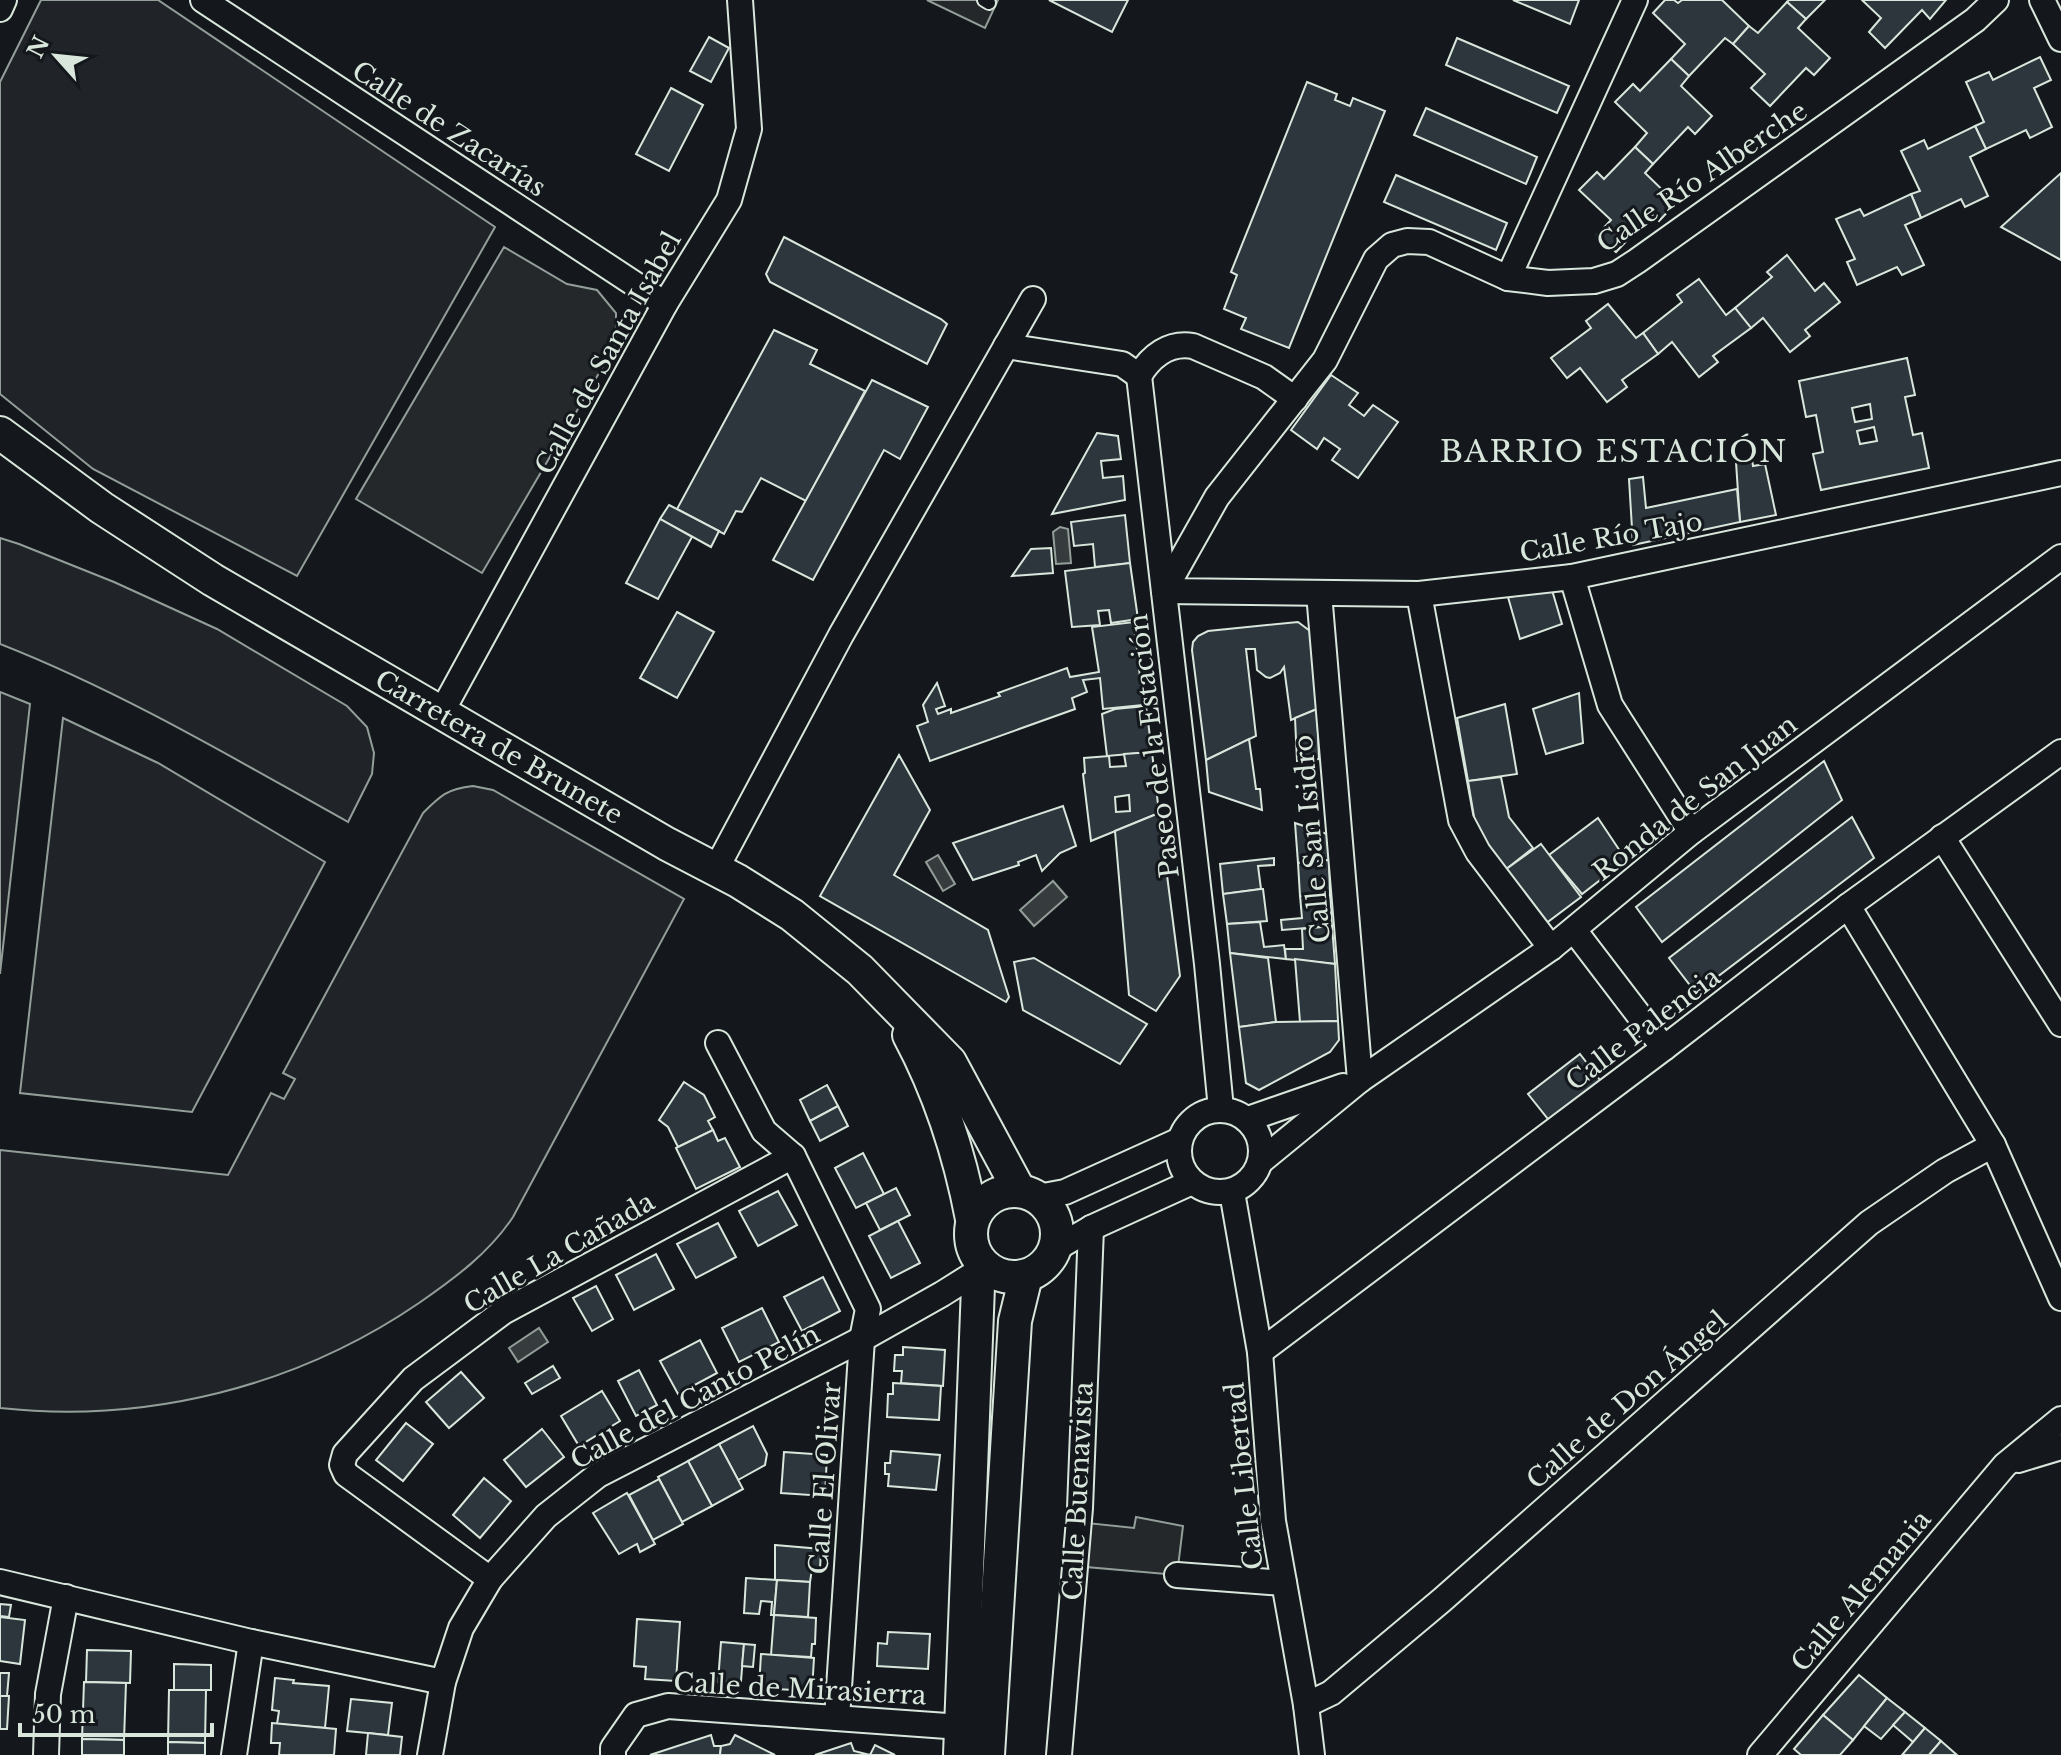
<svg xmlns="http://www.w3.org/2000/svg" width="2061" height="1755" font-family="'Libre Baskerville',serif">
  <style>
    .green { fill: #202428; stroke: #939e99; stroke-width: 2 }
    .parking { fill: #24282b; stroke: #939e99; stroke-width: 2 }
    .water { fill: #363b3e; stroke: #939e99; stroke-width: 2 }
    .building { fill: #2c363c; stroke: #d8e6dc; stroke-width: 2; fill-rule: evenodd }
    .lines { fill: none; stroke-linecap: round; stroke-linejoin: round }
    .lane-casing { stroke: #d8e6dc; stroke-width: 16 }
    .street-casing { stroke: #d8e6dc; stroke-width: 28 }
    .secondary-casing { stroke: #d8e6dc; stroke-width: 36 }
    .lane { stroke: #14181c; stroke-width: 12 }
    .street { stroke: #14181c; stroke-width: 24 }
    .secondary { stroke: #14181c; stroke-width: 32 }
    .labels { text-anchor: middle; stroke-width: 6; stroke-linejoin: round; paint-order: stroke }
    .street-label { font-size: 26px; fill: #d8e6dc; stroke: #14181c }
    .quarter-label { font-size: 30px; letter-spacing: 2px; fill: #d8e6dc; stroke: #14181c }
  </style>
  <rect width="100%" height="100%" fill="#14181c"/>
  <!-- green -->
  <g class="green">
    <path d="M41,0H158L495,227L297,576L93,469L0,394V82Z"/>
    <path d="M0,538L19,544L114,582L217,629L347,706L367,727L374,753L372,774L348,822C233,758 122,692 0,644Z"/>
    <path d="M0,692L30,704L0,974Z"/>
    <path d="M63,718L158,763L325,862L192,1112L20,1093Z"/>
    <path d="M473,786L493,790L684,899L513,1217C489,1253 455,1278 419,1303C296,1387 147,1424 0,1408V1150L228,1175L271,1093L284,1099L295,1079L283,1073L423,813C441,795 447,789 473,786Z"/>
  </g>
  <!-- parking -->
  <g class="parking">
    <path d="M927,0H998L985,28Z"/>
    <path d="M504,247L567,284L597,290L616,313V344L482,573L356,499Z"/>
    <path d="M1136,1517L1183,1526L1177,1575L1075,1566L1078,1522L1134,1528Z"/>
  </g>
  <!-- water -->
  <g class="water">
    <path d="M1060,527L1068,529L1071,563L1056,564L1053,532Z"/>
    <path d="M938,855L955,884L943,891L926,862Z"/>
    <path d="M1053,881L1067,897L1034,926L1020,910Z"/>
    <path d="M539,1328L548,1342L518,1362L509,1348Z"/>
  </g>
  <!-- building -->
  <g class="building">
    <path d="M1049,0H1128L1112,32Z"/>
    <path d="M1513,0H1579L1570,24Z"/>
    <path d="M1665,0H1674L1678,3L1682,0H1722L1749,26L1733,44L1725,38L1689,76L1671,59L1685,44L1653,13Z"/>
    <path d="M1789,0H1825L1806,19L1787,2Z"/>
    <path d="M1862,0H1946L1930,19L1922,10L1885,48L1869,32L1881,18Z"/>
    <path d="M1787,2L1806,19L1798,28L1830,58L1814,75L1806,68L1770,106L1751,88L1765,74L1733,44L1749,26L1758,33Z"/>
    <path d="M709,37L729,48L711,82L690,71Z"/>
    <path d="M1457,38L1569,86L1557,113L1446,65Z"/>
    <path d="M2040,57L2051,80L2034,88L2052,127L2030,138L2026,130L1986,149L1975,126L1984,122L1966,82L1989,72L1993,80Z"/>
    <path d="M1671,59L1689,76L1681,86L1712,116L1695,134L1688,127L1653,164L1635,147L1647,133L1615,102L1633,84L1640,91Z"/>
    <path d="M1307,82L1337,94L1335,100L1350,106L1353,98L1385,111L1289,348L1241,329L1246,318L1224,309L1237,275L1231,272Z"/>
    <path d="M671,88L703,105L669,171L636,154Z"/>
    <path d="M1426,108L1537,157L1526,184L1414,135Z"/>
    <path d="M1975,126L1986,149L1970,157L1988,196L1965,207L1961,199L1921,218L1911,194L1920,191L1901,151L1924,140L1928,149Z"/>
    <path d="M1635,147L1653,164L1645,173L1676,203L1659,221L1652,214L1616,252L1597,235L1611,220L1579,190L1597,172L1604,179Z"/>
    <path d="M2061,173V260L2001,227Z"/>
    <path d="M1396,175L1507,223L1496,250L1384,202Z"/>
    <path d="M1911,194L1921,218L1905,225L1924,265L1902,275L1897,267L1857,285L1847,262L1855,259L1836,219L1860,209L1864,216Z"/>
    <path d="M784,237L941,319L947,324L927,364L770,282L766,274Z"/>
    <path d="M1787,255L1815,291L1824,283L1840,302L1805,330L1810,336L1790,352L1763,318L1751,328L1735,308L1772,277L1767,272Z"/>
    <path d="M1699,279L1726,315L1735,308L1751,328L1713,356L1718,362L1699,377L1672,342L1658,354L1643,333L1682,302L1677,295Z"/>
    <path d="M1608,304L1636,338L1643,333L1658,354L1622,380L1627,387L1607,402L1580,368L1567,378L1551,358L1591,328L1586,321Z"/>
    <path d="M774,330L817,350L810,364L865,391L806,501L761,478L742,512L736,511L724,534L677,509Z"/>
    <path d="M1907,358L1915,395L1905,397L1913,435L1922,433L1929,468L1821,490L1813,454L1823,452L1816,415L1806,417L1799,381ZM1870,404L1872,419L1855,422L1852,408ZM1874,427L1877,441L1860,444L1857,431Z"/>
    <path d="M1331,375L1358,393L1349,405L1364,416L1373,405L1398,422L1358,478L1332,460L1340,449L1324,438L1317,449L1291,430Z"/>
    <path d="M872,380L928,407L900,459L884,450L813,580L773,560Z"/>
    <path d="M1097,433L1118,436L1121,459L1101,461L1103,478L1123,476L1125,500L1052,514Z"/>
    <path d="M1752,459L1753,466L1765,464L1776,515L1740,522L1736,462Z"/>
    <path d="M1643,477L1646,508L1737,489L1740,522L1633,545L1629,479Z"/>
    <path d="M669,505L719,531L711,547L660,519Z"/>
    <path d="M1125,515L1130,563L1095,567L1093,544L1074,546L1071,522Z"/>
    <path d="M660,519L692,537L658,599L626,583Z"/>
    <path d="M1051,548L1053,573L1012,576L1031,549Z"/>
    <path d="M1130,563L1138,619L1111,623L1109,610L1098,611L1100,625L1072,627L1065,571Z"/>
    <path d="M1552,590L1562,624L1520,639L1508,597Z"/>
    <path d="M677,612L714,632L677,698L640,678Z"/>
    <path d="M1134,622L1143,705L1103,709L1100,678L1083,680L1087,692L1072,698L1075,709L930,761L917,726L928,722L923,705L937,683L945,706L936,709L938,714L951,709V713L1000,696L998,693L1067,668L1070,677L1099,672L1092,627Z"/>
    <path d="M1298,622L1310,631L1317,709L1291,720L1284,667L1280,673L1270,678L1266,677L1257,670L1255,649H1246L1256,736L1206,760L1192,650L1193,642L1198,636L1208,631Z"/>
    <path d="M1579,693L1583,743L1546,754L1533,709Z"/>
    <path d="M1505,704L1517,774L1468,781L1457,718Z"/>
    <path d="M1146,706L1152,752L1107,756L1102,714L1115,709Z"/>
    <path d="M1317,709L1319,759L1297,761L1295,718Z"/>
    <path d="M1249,739L1256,789H1260L1262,810L1209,792L1206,760Z"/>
    <path d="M1152,752L1159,813L1091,841L1083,774L1085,773L1084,758L1109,756L1110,767L1126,766L1124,754ZM1129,795L1130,811L1116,812L1115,797Z"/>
    <path d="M899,755L930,810L894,875L988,930L1009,997L1006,1002L820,896Z"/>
    <path d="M1824,761L1842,800L1662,942L1636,907Z"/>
    <path d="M1501,777L1509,817L1533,848L1505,870L1476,829L1468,781Z"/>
    <path d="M1063,806L1076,846L1060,853L1042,871L1036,855L1018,862L1019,865L973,880L953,843Z"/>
    <path d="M1159,813L1180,976L1156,1011L1129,995L1115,831Z"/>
    <path d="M1852,817L1874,858L1696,993L1669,958Z"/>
    <path d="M1598,818L1626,860L1582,894L1549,855Z"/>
    <path d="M1295,823L1327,834L1329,860L1298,863Z"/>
    <path d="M1541,844L1581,897L1545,924L1505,870Z"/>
    <path d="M1274,858V865L1258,866L1261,889L1223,894L1220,864Z"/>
    <path d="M1329,860L1330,895L1300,896L1298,863Z"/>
    <path d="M1261,889H1263L1267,921L1227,924L1223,894Z"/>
    <path d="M1330,895L1332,926L1282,930L1281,920L1302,918L1300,896Z"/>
    <path d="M1260,922L1264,947L1284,945L1286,959L1230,953L1227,924Z"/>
    <path d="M1332,926L1335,964L1286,959L1285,949H1303L1302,929Z"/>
    <path d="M1230,953L1268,958L1276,1022L1239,1027Z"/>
    <path d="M1034,958L1147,1024L1120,1064L1023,1010L1014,962Z"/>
    <path d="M1295,959L1335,964L1338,1021L1300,1022Z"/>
    <path d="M1338,1021L1339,1040L1330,1052L1259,1090L1246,1083L1239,1027L1276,1022Z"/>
    <path d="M1580,1054L1603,1084L1552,1124L1528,1094Z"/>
    <path d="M684,1082L704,1095L715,1117L708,1121L713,1130L678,1147L668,1127L659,1120Z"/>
    <path d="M827,1085L838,1106L810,1121L800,1100Z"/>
    <path d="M838,1106L848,1126L820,1141L810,1121Z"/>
    <path d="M713,1130L718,1141L725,1138L740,1167L696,1189L676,1148Z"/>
    <path d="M863,1153L884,1194L856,1208L835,1168Z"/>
    <path d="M896,1188L910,1215L880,1230L866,1203Z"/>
    <path d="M778,1191L797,1225L758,1246L739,1211Z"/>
    <path d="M898,1221L920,1263L891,1278L869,1236Z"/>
    <path d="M718,1223L736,1257L696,1278L677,1244Z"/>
    <path d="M656,1254L674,1289L634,1310L616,1275Z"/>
    <path d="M823,1277L840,1311L802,1331L784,1297Z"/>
    <path d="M596,1286L613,1319L592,1331L573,1298Z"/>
    <path d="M762,1308L779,1342L739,1362L722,1328Z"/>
    <path d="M700,1340L717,1373L678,1394L660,1361Z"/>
    <path d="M903,1347L945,1350L943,1386L901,1383L902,1371H894L895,1355H903Z"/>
    <path d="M553,1366L560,1378L532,1394L525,1383Z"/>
    <path d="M639,1370L657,1405L636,1416L618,1381Z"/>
    <path d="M461,1372L484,1398L449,1428L426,1402Z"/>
    <path d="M893,1383L941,1386L939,1420L887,1417L888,1394H893Z"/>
    <path d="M602,1391L620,1421L579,1446L561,1416Z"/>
    <path d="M406,1423L433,1444L403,1481L376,1460Z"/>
    <path d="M753,1426L767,1454L765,1465L738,1480L719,1444Z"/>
    <path d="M542,1429L564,1457L526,1487L504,1460Z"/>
    <path d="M719,1444L743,1489L712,1506L688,1461Z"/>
    <path d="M891,1451L940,1455L936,1490L888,1486L889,1474H885V1463H890Z"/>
    <path d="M784,1452L827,1455L825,1496L781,1493Z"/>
    <path d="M688,1461L712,1506L682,1522L658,1477Z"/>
    <path d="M484,1478L511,1501L480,1538L453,1515Z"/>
    <path d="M659,1479L683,1524L653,1540L629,1495Z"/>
    <path d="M627,1493L655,1544L640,1552L637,1544L619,1554L593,1513Z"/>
    <path d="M775,1545L821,1549L820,1569H812L810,1582L775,1580Z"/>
    <path d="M746,1578L777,1580L774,1615H771L772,1602L761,1601L759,1614L744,1613Z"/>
    <path d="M777,1580L810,1582L808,1617L774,1615Z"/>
    <path d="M0,1604L11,1605L9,1617L0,1616Z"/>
    <path d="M774,1615L816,1618L815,1644H812L811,1657L771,1655Z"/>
    <path d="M0,1617L25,1620L20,1664L0,1661Z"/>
    <path d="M637,1619L680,1622L676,1681L645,1679L646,1667L634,1666Z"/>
    <path d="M888,1632L930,1634L928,1669L877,1666L878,1643L887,1644Z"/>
    <path d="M721,1642L744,1644L741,1681L718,1682Z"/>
    <path d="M744,1644L755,1645L753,1667L742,1666Z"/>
    <path d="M87,1650L131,1651L130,1683L86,1682Z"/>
    <path d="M761,1654L814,1658L812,1691L759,1688Z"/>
    <path d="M174,1664L211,1665V1690H174Z"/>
    <path d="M0,1673H9L7,1696H0Z"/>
    <path d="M1859,1675L1887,1698L1853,1740L1823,1715Z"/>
    <path d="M275,1678L294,1680L293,1683L329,1686L325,1728L277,1724L279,1711L272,1710Z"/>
    <path d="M84,1682L126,1683L124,1740L82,1739Z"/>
    <path d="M169,1690H206L205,1743L168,1742Z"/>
    <path d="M0,1696H9L7,1729H0Z"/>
    <path d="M1887,1698L1905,1712L1881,1739L1864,1726Z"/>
    <path d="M351,1699L392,1703L388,1735L347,1731Z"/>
    <path d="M1905,1712L1925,1728L1913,1742L1893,1725Z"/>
    <path d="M1823,1715L1853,1740L1840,1755H1801L1794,1749Z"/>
    <path d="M272,1723L336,1729L334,1755H279L280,1743H271Z"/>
    <path d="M1925,1728L1941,1741L1929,1755H1902Z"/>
    <path d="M368,1733L402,1737L400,1755H366Z"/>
    <path d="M711,1735L714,1746H721L720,1755H650Z"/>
    <path d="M735,1735L775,1755H720L721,1746L730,1744Z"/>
    <path d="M82,1739L124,1740V1755H82Z"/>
    <path d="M1941,1741L1957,1755H1929Z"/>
    <path d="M168,1742L205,1743V1755H168Z"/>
    <path d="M851,1743L854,1751L870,1755L875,1745L895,1755H815Z"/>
  </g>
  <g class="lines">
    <defs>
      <path id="lane" d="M984,0L989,3"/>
      <g id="street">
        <path d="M203,0L665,304"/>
        <path d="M1996,0L1975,20L1637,261L1617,274L1594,281L1548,283L1508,278L1429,242L1407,241L1392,245L1376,259L1325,360L1217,497L1164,591L1419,594L1572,577L2061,473"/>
        <path d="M2042,0L2061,39"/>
        <path d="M0,9L4,0"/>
        <path d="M1508,278L1635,0"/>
        <path d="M1006,346L1122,364L1139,376"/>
        <path d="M1139,376L1207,964L1221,1109"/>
        <path d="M1139,376C1151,356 1169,342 1193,346L1264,377L1295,399"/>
        <path d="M1572,577L1610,705L1691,832"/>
        <path d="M1319,593L1360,1080"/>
        <path d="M1419,594L1461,820L1478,852L1551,948"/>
        <path d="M441,713L665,304L729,200L749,129L740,0"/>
        <path d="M1942,837L2061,1024"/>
        <path d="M716,869L841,635L1033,299"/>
        <path d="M1848,906L1993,1145L2061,1298"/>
        <path d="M1574,930L1664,1048"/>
        <path d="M718,1043L764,1131L793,1156L868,1309L862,1339L837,1718"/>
        <circle cx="1220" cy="1151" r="41"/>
        <path d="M1248,1119L1343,1086"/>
        <path d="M1261,1161L1360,1080L1551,948L1691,832L2061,557"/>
        <path d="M1232,1192L1260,1352L1273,1521L1306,1705L1312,1755"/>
        <path d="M1038,1197L1065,1192L1180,1140"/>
        <path d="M1055,1249L1091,1228L1192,1182"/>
        <path d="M1260,1352L1664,1048L1848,906L2061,752"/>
        <path d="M2018,1460L2061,1447"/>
        <path d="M1177,1575L1284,1583"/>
        <path d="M490,1579L346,1474L342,1465L345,1454L413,1379L503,1312L793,1156"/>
        <path d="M0,1582L251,1642L443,1682"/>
        <path d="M1306,1705L1331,1693L1442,1600L1869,1223L1945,1171L1993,1145"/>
        <path d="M46,1755L48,1694L66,1597"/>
        <path d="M234,1755L251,1642"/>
        <path d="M430,1755L443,1682L461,1628L490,1579L546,1516L598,1475L862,1339L942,1294L985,1267"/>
        <path d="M613,1755V1748L636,1715L668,1706L961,1727"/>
        <path d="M1059,1755L1080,1508L1091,1228"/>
        <path d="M1760,1755L2005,1465L2061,1419"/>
      </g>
      <g id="secondary">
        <path d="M0,433L102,508L213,580L667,844L738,881L792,915L860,970L950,1062L1019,1190"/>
        <path d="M909,1035C939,1091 960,1156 972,1219"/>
        <circle cx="1014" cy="1234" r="43"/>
        <path d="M960,1755L978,1286L985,1267"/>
        <path d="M988,1755L1015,1321L1026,1276"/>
      </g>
    </defs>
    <!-- lane casing -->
    <use href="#lane" class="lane-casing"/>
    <!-- street casing -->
    <use href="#street" class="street-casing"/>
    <!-- secondary casing -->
    <use href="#secondary" class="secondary-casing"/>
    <!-- lane -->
    <use href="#lane" class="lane"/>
    <!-- street -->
    <use href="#street" class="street"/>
    <!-- secondary -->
    <use href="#secondary" class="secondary"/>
  </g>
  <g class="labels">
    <!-- street labels -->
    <g class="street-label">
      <text transform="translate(449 129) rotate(33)" y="9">Calle de Zacarías</text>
      <text transform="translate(1702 177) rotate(-34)" y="9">Calle Río Alberche</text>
      <text transform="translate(608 353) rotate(-61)" y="9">Calle de Santa Isabel</text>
      <text transform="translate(1611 537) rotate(-10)" y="9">Calle Río Tajo</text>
      <text transform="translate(1154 746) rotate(-97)" y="9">Paseo de la Estación</text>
      <text transform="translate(499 747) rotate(30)" y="9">Carretera de Brunete</text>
      <text transform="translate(1695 798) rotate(-38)" y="9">Ronda de San Juan</text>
      <text transform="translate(1312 839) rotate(-95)" y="9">Calle San Isidro</text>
      <text transform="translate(1643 1029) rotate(-37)" y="9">Calle Palencia</text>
      <text transform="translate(559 1253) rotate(-30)" y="9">Calle La Cañada</text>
      <text transform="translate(695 1397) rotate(-28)" y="9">Calle del Canto Pelín</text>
      <text transform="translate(1627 1400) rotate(-41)" y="9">Calle de Don Ángel</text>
      <text transform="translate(1244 1476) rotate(-96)" y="9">Calle Libertad</text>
      <text transform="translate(825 1478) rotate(-86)" y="9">Calle El Olivar</text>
      <text transform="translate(1078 1491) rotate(-87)" y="9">Calle Buenavista</text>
      <text transform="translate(1861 1591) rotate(-50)" y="9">Calle Alemania</text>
      <text transform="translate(800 1689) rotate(3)" y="9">Calle de Mirasierra</text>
    </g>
    <!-- quarter labels -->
    <g class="quarter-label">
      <text x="1614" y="462">BARRIO ESTACIÓN</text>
    </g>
  </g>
  <!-- north arrow -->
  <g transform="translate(56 56) rotate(297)" stroke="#14181c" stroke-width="6" paint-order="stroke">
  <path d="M0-6L14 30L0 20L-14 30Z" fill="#d8e6dc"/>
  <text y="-12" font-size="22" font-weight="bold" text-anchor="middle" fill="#d8e6dc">N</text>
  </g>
  <!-- scale -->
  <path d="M20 1723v12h192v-12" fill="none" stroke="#d8e6dc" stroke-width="4"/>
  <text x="32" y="1723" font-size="24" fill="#d8e6dc" stroke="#14181c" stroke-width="6" paint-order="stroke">50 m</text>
</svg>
